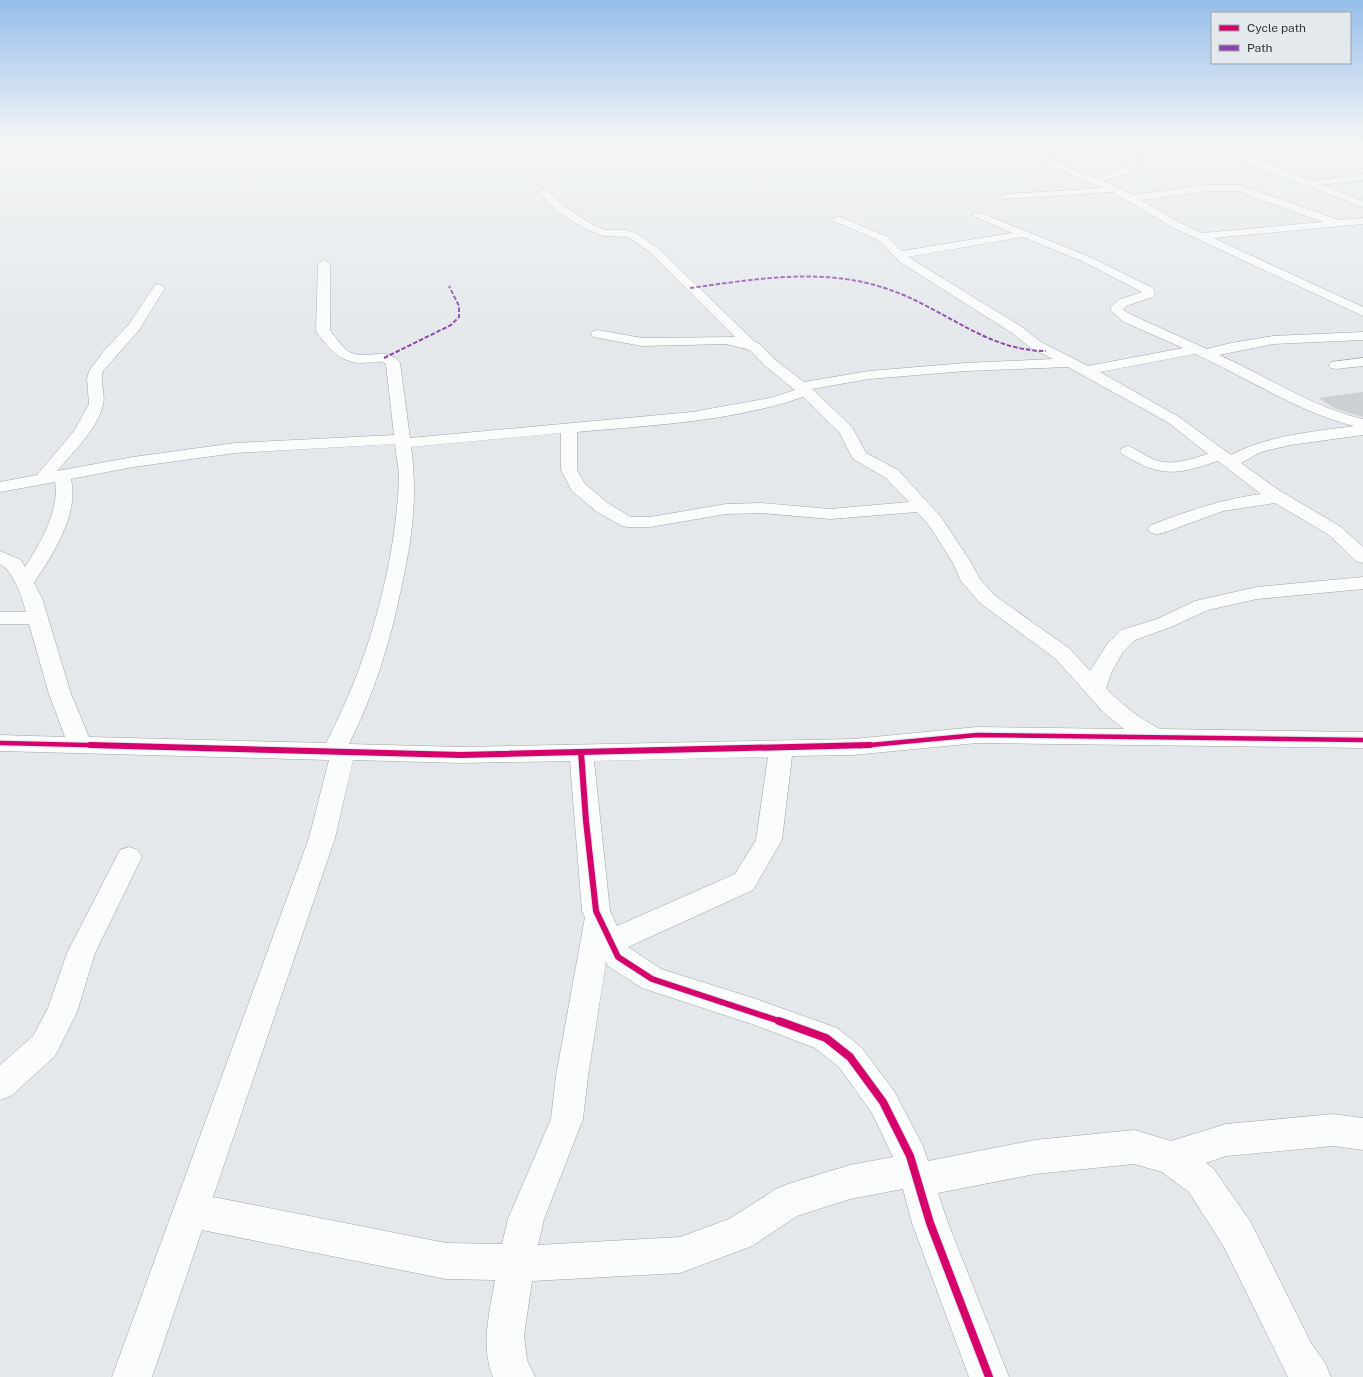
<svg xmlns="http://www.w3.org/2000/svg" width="1363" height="1377" font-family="'Public Sans',sans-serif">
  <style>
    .building { fill: #cdd0d2 }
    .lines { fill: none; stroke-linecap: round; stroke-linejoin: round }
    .minor-casing { stroke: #a1a3a5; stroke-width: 1 }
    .minor { fill: #fbfcfc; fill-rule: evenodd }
    .quiet { stroke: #8e44ad; stroke-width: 2; stroke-dasharray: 4.5 2; stroke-linecap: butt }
    .cycleway-far2-casing { stroke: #e3e9ed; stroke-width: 7 }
    .cycleway-far1-casing { stroke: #e3e9ed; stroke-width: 8 }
    .cycleway-casing { stroke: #e3e9ed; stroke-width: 10 }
    .cycleway-far2 { stroke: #d6006c; stroke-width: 4.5 }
    .cycleway-far1 { stroke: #d6006c; stroke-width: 6 }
    .cycleway { stroke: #d6006c; stroke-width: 8 }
  </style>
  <rect width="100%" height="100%" fill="#e5e8eb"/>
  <!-- building -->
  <path class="building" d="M1363,392V417L1336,409L1318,398Z"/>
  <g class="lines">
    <defs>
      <g id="minor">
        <path d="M1038,142H1054L1053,144L1025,150L1096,178L1128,166L1133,162L1122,149L1108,142C1125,142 1132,149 1142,162C1135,173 1116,177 1104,181L1133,195L1207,185H1239L1339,220L1363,218V224L1213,238L1363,307V316L1174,228L1112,192L1004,199L1002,197L1007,194L1103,188L1012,149L1013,147ZM1207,191H1238L1323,222L1202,233L1182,224L1141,200Z"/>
        <path d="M1200,142H1211L1311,181L1363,174V180L1321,185L1363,201V207L1239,160Z"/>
        <path d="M544,189L547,190L565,207L593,225L606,230H625L636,233L659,249L755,342L760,344L774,359L804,382L869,371L966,363L1053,359L1031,348L1012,333L900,262L880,241L834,221L833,219L838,216L888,237L902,251L1012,233L972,215L973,213H981L1090,257L1153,288L1155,294L1153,297L1126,306L1123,310L1134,316L1207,349L1231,343L1273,336L1363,332V340L1273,344L1219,355C1267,376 1311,407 1363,419V435L1290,445L1261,452L1241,463L1277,489L1341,527L1363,547V563L1356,561L1329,535L1275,503L1223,511L1163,533L1157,534L1151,533L1148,529L1151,525C1187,511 1223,499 1261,494L1218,461C1176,475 1162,478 1122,454L1120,451L1122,448L1128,446C1137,449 1144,455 1153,459C1170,467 1192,459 1208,454L1169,423L1068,367L966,371L869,379L812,389L852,427L866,453L898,470L941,517L970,561L980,579L994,595L1070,649L1090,671L1108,643L1121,630L1157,619L1195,601L1257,587L1363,577V589L1257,599L1208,610L1171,627L1135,640L1123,652L1112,671L1106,688C1122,705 1139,718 1160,729L1363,732V748L977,743L853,755L792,756L782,840L753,890L628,947L661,969L753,998L837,1028L861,1047L894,1091L922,1144L928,1161L1035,1140L1134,1130L1171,1141L1226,1124L1333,1114L1363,1118V1150L1333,1146L1226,1156L1206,1163L1213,1168L1250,1221L1311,1343L1325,1363L1331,1377H1288L1224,1247L1189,1192L1162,1172L1134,1164L1035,1174L938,1193L948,1223L1009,1377H969L912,1223L903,1189L850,1199L797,1216L752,1246L680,1273L532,1281L524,1335L527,1360L535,1377H493C480,1346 490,1312 495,1280L446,1279L202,1230L152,1377H112L309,838L329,760L0,751V735L65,737L49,694L29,624H0V612H26C22,597 14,572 0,564V551L21,560L25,567C40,544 60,510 55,482L0,492V482L37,475L74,431L89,404L87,379L89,371L104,351L129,324L155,285L159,284L165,288L139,330L103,371C99,383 106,393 103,405C96,431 74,451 57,471L133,457L235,443L394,435L386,364L382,362C375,361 368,363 360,363C340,362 327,347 316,331L318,263L324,260L330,263V330C336,338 344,352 355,354C370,358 389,347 400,363L410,438L692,412L770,398L795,390L764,365L750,350L726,344L642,346L593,337L591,334L593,331L598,330L642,338L735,337L651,253L628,237L604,236L586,229L558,212L539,192ZM1023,237L1082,261L1142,292L1118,300L1111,307V311L1124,322L1183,348L1088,366L1041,342L1022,327L908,257ZM1195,354C1248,378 1298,412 1354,426C1312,432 1269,435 1231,455L1179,417L1100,372ZM803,397L839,432L853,459L886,478L909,502L830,509L761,503L726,504L650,517H631L609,504L585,484L577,470V432C653,425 730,422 803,397ZM561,433V470L572,491L597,512L622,526L628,527H650L726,514L761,513L830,519L917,512L928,524L952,561L961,581L980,603L1056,659L1104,713L1124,729L977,727L853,739L461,747L349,744C374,694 390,643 401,589C412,539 418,497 411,447ZM395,444C396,455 399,467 399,478C396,565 367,666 326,743L89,737L71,694L42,598L34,583C53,554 79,515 71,479L133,467L235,453ZM768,757L756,840L735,874L617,926L610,911L594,761ZM353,760L461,763L570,761L582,911L585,917L556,1076L551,1119L508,1219L502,1244L446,1243L213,1197L335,838ZM606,962L608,966L642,988L752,1024L815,1048L839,1067L872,1113L893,1157L850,1165L788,1184L776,1189L729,1219L680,1237L538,1245L544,1219L583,1119L588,1076Z"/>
        <path d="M1363,358V366L1336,369L1331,368L1329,365L1331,362Z"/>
        <path d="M129,847L138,850L142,857L95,953L77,1012L55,1056L11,1096L0,1100V1065L33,1036L48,1008L67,953L120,850Z"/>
      </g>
    </defs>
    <!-- minor casing -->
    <use href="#minor" class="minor-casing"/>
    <!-- minor -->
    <use href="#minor" class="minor"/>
    <!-- quiet -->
    <g class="quiet">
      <path d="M690,288C757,279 828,266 893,291C946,310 988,351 1046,351"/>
      <path d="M384,358L451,325L459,317V306L449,286"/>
    </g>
    <defs>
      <g id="cycleway-far2">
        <path d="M0,743L129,746"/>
        <path d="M860,746L977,735L1363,740"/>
      </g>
      <g id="cycleway-far1">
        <path d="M90,745L461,755L870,745"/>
        <path d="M581,752L586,821L596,911L618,957L652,979L782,1022"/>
      </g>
      <path id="cycleway" d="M779,1021L826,1038L850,1057L883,1102L910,1156L930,1223L989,1377"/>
    </defs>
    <!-- cycleway-far2 casing -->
    <use href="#cycleway-far2" class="cycleway-far2-casing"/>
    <!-- cycleway-far1 casing -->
    <use href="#cycleway-far1" class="cycleway-far1-casing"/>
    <!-- cycleway casing -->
    <use href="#cycleway" class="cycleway-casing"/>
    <!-- cycleway-far2 -->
    <use href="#cycleway-far2" class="cycleway-far2"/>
    <!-- cycleway-far1 -->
    <use href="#cycleway-far1" class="cycleway-far1"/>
    <!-- cycleway -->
    <use href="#cycleway" class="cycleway"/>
  </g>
  <!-- sky -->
  <linearGradient id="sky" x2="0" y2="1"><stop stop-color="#96beea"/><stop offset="0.42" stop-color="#f3f5f6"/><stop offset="1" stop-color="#f3f5f6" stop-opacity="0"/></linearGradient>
  <rect width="1363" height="335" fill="url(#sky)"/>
  <!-- legend -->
  <rect x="1211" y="12" width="140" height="52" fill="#e3e9ed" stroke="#9da1a4"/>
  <rect x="1219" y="25" width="20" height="6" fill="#d6006c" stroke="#9da1a4"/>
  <text x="1247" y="32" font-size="12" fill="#343637">Cycle path</text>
  <rect x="1219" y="45" width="20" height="6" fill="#8e44ad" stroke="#9da1a4"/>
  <text x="1247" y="52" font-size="12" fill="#343637">Path</text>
</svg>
